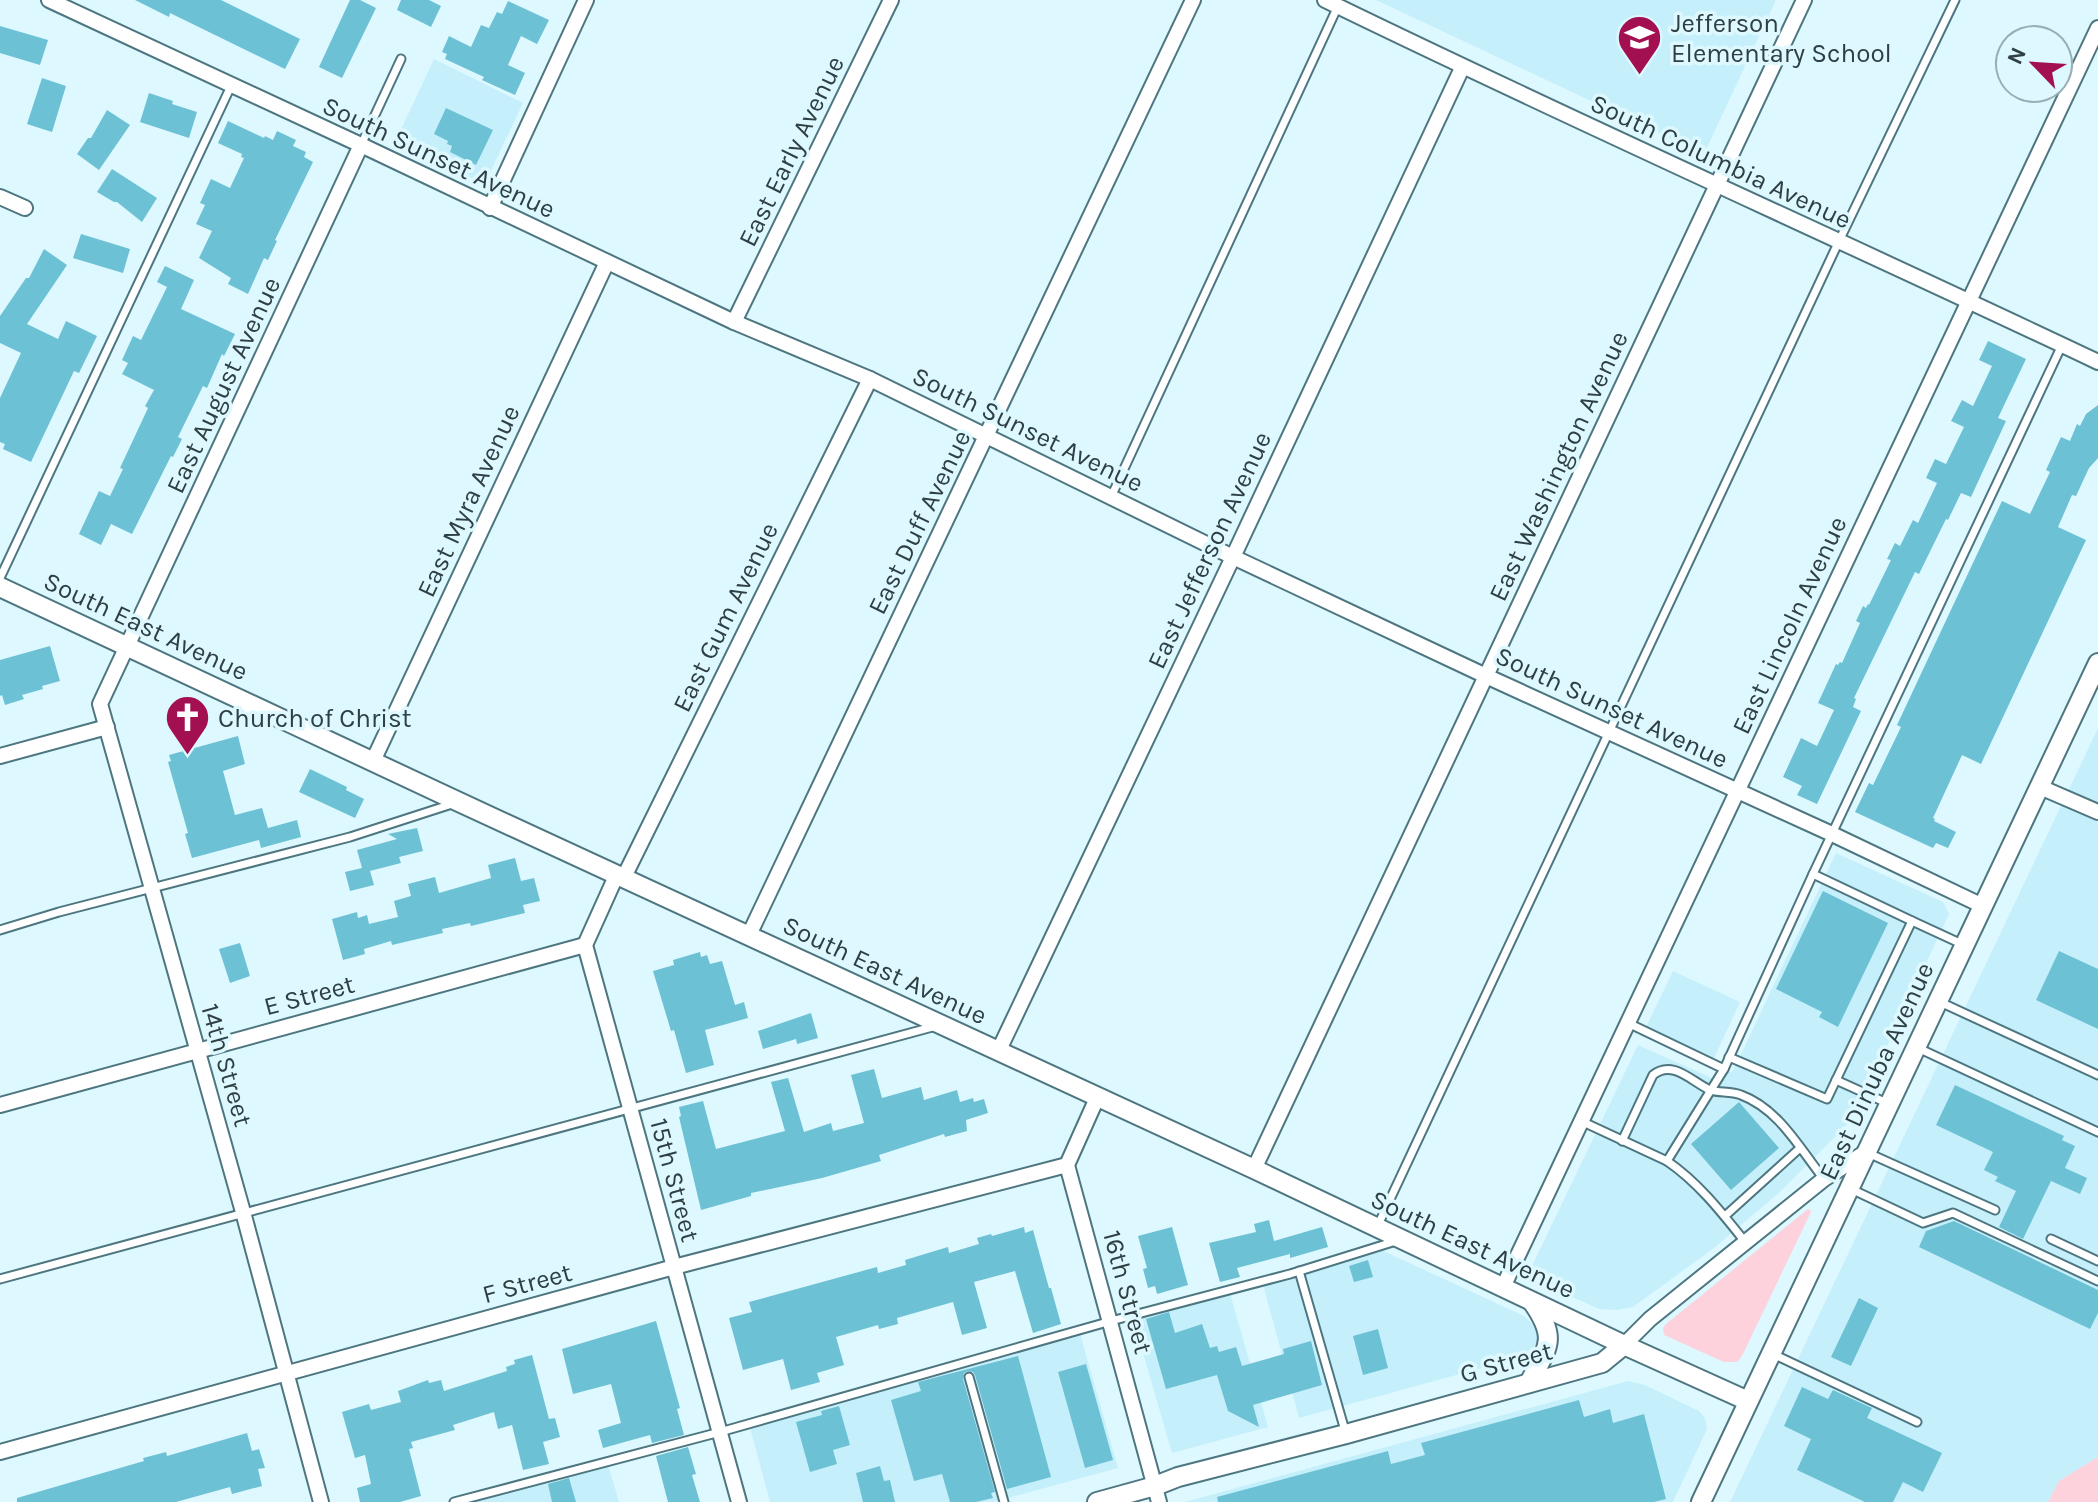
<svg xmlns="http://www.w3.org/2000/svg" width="2098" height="1502" font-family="Karla,sans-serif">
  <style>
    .built { fill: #c5f0fb }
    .green { fill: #fdd2dc }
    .building { fill: #6dc1d4 }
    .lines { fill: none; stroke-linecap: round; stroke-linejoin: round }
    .service-casing { stroke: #4d7680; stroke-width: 11 }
    .minor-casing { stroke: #4d7680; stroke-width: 18 }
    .tertiary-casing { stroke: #4d7680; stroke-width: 22 }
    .service { stroke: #fff; stroke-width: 7 }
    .minor { stroke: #fff; stroke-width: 14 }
    .tertiary { stroke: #fff; stroke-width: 18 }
    .labels { text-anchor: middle; stroke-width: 7; stroke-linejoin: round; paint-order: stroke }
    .poi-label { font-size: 26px; fill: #2e4044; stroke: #def8ff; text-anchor: start }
    .street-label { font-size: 26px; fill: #2e4044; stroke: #def8ff }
  </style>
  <rect width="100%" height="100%" fill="#def8ff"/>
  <!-- built -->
  <g class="built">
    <path d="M1376,0H1776L1704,154Z"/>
    <path d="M434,59L523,103L489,175L484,180L474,179L395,142Z"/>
    <path d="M2098,728V1457L2059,1481L2048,1502H1730Z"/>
    <path d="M1836,853L1943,902L1949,914L1856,1113L1847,1125L1780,1192L1714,1248L1633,1307L1616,1310L1599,1309L1535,1280L1531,1268L1638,1045L1712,1078L1733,1071Z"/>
    <path d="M1673,971L1740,1002L1714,1058L1646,1027Z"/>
    <path d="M1377,1248L1524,1316L1536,1327L1539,1337L1536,1348L1522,1357L1299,1418L1262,1281Z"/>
    <path d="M1229,1290L1268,1427L1172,1453L1132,1315Z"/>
    <path d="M1079,1330L1118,1468L993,1502H770L749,1424Z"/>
    <path d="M1628,1381L1645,1385L1699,1411L1705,1418L1707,1429L1673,1502H1185Z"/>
    <path d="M607,1461L619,1502H454Z"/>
  </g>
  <!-- green -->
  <g class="green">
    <path d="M1808,1209L1811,1211L1810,1214L1742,1356L1737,1362H1724L1664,1335L1663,1328L1666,1324Z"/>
    <path d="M2098,1457V1502H2048L2059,1481Z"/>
  </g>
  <!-- building -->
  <g class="building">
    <path d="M135,0H221L300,39L285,69L170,13L169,17Z"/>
    <path d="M350,0H360L376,8L342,78L319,67Z"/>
    <path d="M401,0H429L441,6L431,27L397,10Z"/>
    <path d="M508,1L549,20L537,44L521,36L508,65L525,73L515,95L482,80L484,77L445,59L447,54L442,52L449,36L471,47L481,25L489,28L497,12L502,14Z"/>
    <path d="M0,26L48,40L40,65L0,53Z"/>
    <path d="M42,78L66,86L52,132L27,124Z"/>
    <path d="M149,93L173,101L172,104L197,112L189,138L140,122Z"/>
    <path d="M446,108L493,130L476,165L450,152L452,146L447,144L448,141L434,134Z"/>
    <path d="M107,110L130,125L99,170L77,154L88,138H91Z"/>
    <path d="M228,121L264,138L265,136L273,140L277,131L296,140L293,146L306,152L304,157L313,162L275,240L277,241L268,260L264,258L248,294L228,284L231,278L199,258L212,231L196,224L205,205L200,203L211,179L230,188L244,158L241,157L242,154L218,143Z"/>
    <path d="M112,169L157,198L142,222L117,202H114L97,192Z"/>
    <path d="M81,234L130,249L123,273L73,258Z"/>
    <path d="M44,249L67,265L27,324L58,339L66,321L97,336L79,373L74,371L31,462L3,449L5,444L0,442V398L21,353L0,343V316L26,278H29Z"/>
    <path d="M165,266L194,280L181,309L235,334L224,356L222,354L207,388L203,386L178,437L182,439L173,457L171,456L132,534L111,524L101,545L79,534L99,491L110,496L123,469L120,468L148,408L145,406L154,390L122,374L128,363L122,360L133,336L141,340L167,287L157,282Z"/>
    <path d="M1988,341L2026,359L1998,418L2006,421L1971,497L1961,493L1948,520L1946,519L1919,574L1915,572L1854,698L1856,699L1853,707L1861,711L1817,804L1797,795L1802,786L1783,777L1801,738L1817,746L1834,710L1818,703L1836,664L1838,665L1840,662L1842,663L1860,623L1856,621L1863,606L1866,608L1868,604L1869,605L1891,560L1887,559L1895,543L1900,546L1913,520L1918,523L1937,483L1926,478L1935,459L1946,464L1964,427L1951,421L1962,400L1973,406L1992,366L1979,360Z"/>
    <path d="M2098,405V458L2089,468L2076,496L2072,495L2058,527L2086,540L1981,764L1962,755L1933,818L1935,819L1934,821L1956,832L1948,848L1936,843L1933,848L1855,812L1869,783L1873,785L1901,727L1897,725L2002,501L2030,514L2050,472L2046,470L2061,437L2070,441L2077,424L2080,426L2086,414Z"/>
    <path d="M50,646L60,681L42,686L43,689L22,695L24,699L5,705L2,695L0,696V660Z"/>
    <path d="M238,736L245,764L223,771L235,815L262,808L268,828L297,820L301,837L261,848L259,840L192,858L185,834L188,833L168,762L171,761L169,755Z"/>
    <path d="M310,769L347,787L346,790L364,799L355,818L299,792Z"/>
    <path d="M417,828L423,851L399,857L401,863L370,871L374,885L350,891L345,872L362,868L357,850L397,839L388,834Z"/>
    <path d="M515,858L521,881L534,878L540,901L523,905L525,913L471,926L470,923L442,929L443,933L392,945L391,941L364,949L365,954L343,960L332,919L357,912L358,918L367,915L369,924L398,917L394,901L411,896L408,884L435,877L439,893L491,878L488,865Z"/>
    <path d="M1823,891L1888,923L1838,1027L1819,1017L1822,1012L1776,989Z"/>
    <path d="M240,943L250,976L230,983L219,949Z"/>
    <path d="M2059,951L2098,969V1029L2036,1000Z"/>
    <path d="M700,952L701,957L707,955L710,964L722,961L735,1005L744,1002L748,1018L705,1030L714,1065L686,1073L674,1030L671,1031L653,971L674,965L673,960Z"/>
    <path d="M811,1013L818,1038L797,1044L796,1039L763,1049L758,1031Z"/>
    <path d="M874,1069L882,1098L921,1087L924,1100L957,1090L960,1102L973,1098L974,1102L984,1099L988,1113L966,1120L967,1131L945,1137L944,1134L879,1155L881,1161L822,1178L751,1193V1196L701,1210L679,1117L681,1116L679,1107L703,1101L716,1149L785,1131L771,1082L788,1078L804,1132L831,1123L833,1131L864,1123L851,1075Z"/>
    <path d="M1955,1085L2064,1136L2062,1140L2075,1146L2065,1168L2087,1178L2080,1194L2051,1181L2023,1239L1999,1227L2016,1191L1995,1181L1998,1177L1984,1170L1993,1152L1936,1125Z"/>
    <path d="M1739,1102L1779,1148L1731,1190L1691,1144Z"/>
    <path d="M1269,1220L1274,1241L1322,1227L1328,1247L1290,1258V1254L1237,1268L1240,1277L1220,1282L1209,1243L1256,1232L1254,1224Z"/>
    <path d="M1954,1221L2098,1290V1313L2090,1329L1919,1247L1926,1231Z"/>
    <path d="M1024,1227L1025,1233L1033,1230L1049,1288H1051L1061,1324L1033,1333L1015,1271L974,1282L987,1328L962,1335L953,1302L897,1318L898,1324L879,1329L878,1325L836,1337L844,1365L817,1373L820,1382L791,1390L783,1359L743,1370L729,1318L752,1312L749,1302L877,1267L878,1273L906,1265L905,1260L948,1247L949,1253L979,1244L977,1238L991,1234L992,1236Z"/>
    <path d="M1172,1227L1188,1285L1157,1294L1155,1286L1148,1288L1143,1269L1147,1268L1138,1236Z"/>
    <path d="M1368,1260L1373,1277L1354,1282L1349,1266Z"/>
    <path d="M1859,1298L1878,1308L1851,1366L1831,1357Z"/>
    <path d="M1169,1312L1175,1333L1202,1324L1210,1348L1217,1346L1219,1352L1236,1347L1242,1366L1284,1354L1283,1349L1311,1341L1322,1385L1253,1405L1259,1427L1228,1411L1217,1375L1166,1389L1146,1319Z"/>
    <path d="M656,1321L680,1408L677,1409L684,1435L652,1443L650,1435L603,1448L598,1430L621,1423L611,1384L573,1394L562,1349Z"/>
    <path d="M1378,1329L1388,1368L1363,1375L1353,1336Z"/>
    <path d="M532,1355L549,1419L555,1418L560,1437L543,1442L549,1464L523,1470L512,1425L498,1429L494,1412L453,1425L455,1430L411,1442L413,1448L409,1449L421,1496L400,1502H360L357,1488L371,1484L365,1455L355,1458L342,1412L369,1404L371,1410L401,1402L398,1391L428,1380L429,1383L441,1380L444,1391L507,1371L506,1367L515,1364L514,1360Z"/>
    <path d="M1018,1356L1051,1477L1007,1489L975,1375L973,1372L968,1371L964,1373L963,1379L995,1492L991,1493L993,1498L976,1502H950L942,1474L914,1481L891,1400L921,1391L918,1382Z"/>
    <path d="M1086,1364L1113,1460L1085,1468L1058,1372Z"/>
    <path d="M1802,1387L1828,1399L1833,1390L1872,1408L1867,1418L1942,1453L1923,1492L1903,1482L1893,1502H1865L1797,1470L1811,1439L1784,1426Z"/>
    <path d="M1579,1400L1584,1417L1610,1409L1613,1423L1644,1414L1666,1499L1654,1502H1218L1217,1497L1388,1451L1391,1464L1425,1455L1421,1443Z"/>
    <path d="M839,1406L850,1445L833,1450L837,1464L810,1472L796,1422L822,1415L821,1411Z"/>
    <path d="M247,1433L252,1451L259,1449L265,1468L258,1469L262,1486L232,1494L230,1487L176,1502H17V1498L144,1461L143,1458L166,1452L167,1456Z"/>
    <path d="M688,1447L696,1474L692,1475L700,1502H668L656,1456Z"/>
    <path d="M880,1466L884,1481L890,1480L895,1502H863L856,1473Z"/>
    <path d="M569,1478L576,1502H552L548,1484Z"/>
  </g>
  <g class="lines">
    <defs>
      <g id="service">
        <path d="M361,145L401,59"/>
        <path d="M1111,497L1338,6"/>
        <path d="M0,578L231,86"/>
        <path d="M1912,921L1964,945"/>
        <path d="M0,930L59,912L350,837L452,804"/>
        <path d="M1940,1002L2098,1075"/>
        <path d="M1628,1023L1724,1069L1813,874L2062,345"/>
        <path d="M1918,1048L2098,1132"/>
        <path d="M1729,1057L1827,1099L1912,921L1813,874"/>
        <path d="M1836,1080L1889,1104"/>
        <path d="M1581,1121L1667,1161C1699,1183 1722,1213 1746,1243"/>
        <path d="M1622,1141L1653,1075C1673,1059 1692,1082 1710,1090C1719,1093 1731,1091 1741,1095C1779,1109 1800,1149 1824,1179"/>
        <path d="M1868,1153L1995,1210"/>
        <path d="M1667,1161L1724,1069"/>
        <path d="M1849,1188L1923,1223L1953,1213L2098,1281"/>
        <path d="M1725,1216L1800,1148"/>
        <path d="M1378,1225L1839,241L1955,0"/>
        <path d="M2051,1239L2098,1261"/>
        <path d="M1299,1271L1346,1434"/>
        <path d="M0,1279L936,1026"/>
        <path d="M1773,1354L1917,1422"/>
        <path d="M969,1377L1004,1502"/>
        <path d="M454,1502L720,1432L1111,1321L1290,1274L1396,1241"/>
      </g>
      <g id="minor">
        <path d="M49,0L361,145L734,322L870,379L1233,557L1486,676L1832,834L1983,906"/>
        <path d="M1325,0C1581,125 1841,240 2098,362"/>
        <path d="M0,197L25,208"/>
        <path d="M490,208L586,0"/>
        <path d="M734,322L891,0"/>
        <path d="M0,756L107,727"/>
        <path d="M373,761L607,262"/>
        <path d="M2040,787L2098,812"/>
        <path d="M617,874L585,945L739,1502"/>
        <path d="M624,877L870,379"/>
        <path d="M749,935L1193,0"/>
        <path d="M998,1052L1233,557L1462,68"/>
        <path d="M1097,1098L1067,1165L1159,1502"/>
        <path d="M0,1105L585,945"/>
        <path d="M1254,1169L1804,0"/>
        <path d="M1503,1287L2098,28"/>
        <path d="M1624,1345L1650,1319L1824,1179L1866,1152"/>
        <path d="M0,1452L674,1267L1067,1165"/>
        <path d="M321,1502L243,1212L100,704L361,145"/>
      </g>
      <g id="tertiary">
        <path d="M0,587L459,802L1254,1169L1624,1345L1748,1401"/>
        <path d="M1529,1383C1548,1347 1558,1339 1533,1303"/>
        <path d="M1097,1502L1155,1486L1178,1477L1346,1434L1602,1363L1624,1345"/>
        <path d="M1701,1502L2098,663"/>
      </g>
    </defs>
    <!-- service casing -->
    <use href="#service" class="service-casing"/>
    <!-- minor casing -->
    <use href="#minor" class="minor-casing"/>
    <!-- tertiary casing -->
    <use href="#tertiary" class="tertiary-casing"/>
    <!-- service -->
    <use href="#service" class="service"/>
    <!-- minor -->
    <use href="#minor" class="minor"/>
    <!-- tertiary -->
    <use href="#tertiary" class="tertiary"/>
  </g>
  <!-- icons -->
  <defs>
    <symbol id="school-pin" viewBox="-11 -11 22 30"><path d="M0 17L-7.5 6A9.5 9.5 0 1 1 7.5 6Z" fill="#a31051" stroke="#def8ff"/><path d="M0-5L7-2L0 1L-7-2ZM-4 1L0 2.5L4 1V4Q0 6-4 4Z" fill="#fff"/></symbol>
    <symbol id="church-pin" viewBox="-11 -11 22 30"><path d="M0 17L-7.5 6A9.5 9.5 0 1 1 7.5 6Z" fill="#a31051" stroke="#def8ff"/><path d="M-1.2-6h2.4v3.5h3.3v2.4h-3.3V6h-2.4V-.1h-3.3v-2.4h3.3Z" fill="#fff"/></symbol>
  </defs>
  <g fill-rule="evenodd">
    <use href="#school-pin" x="1614" y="12" width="51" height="69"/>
    <use href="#church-pin" x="162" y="692" width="51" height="69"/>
  </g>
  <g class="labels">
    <!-- poi labels -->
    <g class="poi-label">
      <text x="1671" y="32">Jefferson<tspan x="1671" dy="30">Elementary School</tspan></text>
      <text x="218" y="727">Church of Christ</text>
    </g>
    <!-- street labels -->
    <g class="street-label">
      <text transform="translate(791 151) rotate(-64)" y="9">East Early Avenue</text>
      <text transform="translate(439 157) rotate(25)" y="9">South Sunset Avenue</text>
      <text transform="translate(1721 161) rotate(25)" y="9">South Columbia Avenue</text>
      <text transform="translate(223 385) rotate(-65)" y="9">East August Avenue</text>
      <text transform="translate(1028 429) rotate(26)" y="9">South Sunset Avenue</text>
      <text transform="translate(1558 466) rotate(-65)" y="9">East Washington Avenue</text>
      <text transform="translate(468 501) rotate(-65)" y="9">East Myra Avenue</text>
      <text transform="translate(919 522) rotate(-64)" y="9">East Duff Avenue</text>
      <text transform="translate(1209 550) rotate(-65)" y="9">East Jefferson Avenue</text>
      <text transform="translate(725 617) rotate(-64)" y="9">East Gum Avenue</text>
      <text transform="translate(1789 625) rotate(-65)" y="9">East Lincoln Avenue</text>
      <text transform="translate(146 626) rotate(25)" y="9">South East Avenue</text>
      <text transform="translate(1612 707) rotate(25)" y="9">South Sunset Avenue</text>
      <text transform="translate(885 970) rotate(25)" y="9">South East Avenue</text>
      <text transform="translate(309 995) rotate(-15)" y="9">E Street</text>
      <text transform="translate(227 1065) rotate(74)" y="9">14th Street</text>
      <text transform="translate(1876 1071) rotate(-65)" y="9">East Dinuba Avenue</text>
      <text transform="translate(675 1180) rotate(75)" y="9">15th Street</text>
      <text transform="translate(1473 1244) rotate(25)" y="9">South East Avenue</text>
      <text transform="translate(527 1283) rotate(-15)" y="9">F Street</text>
      <text transform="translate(1128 1292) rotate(75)" y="9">16th Street</text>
      <text transform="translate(1506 1362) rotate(-15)" y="9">G Street</text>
    </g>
  </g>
  <!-- north arrow -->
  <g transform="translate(2034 64) rotate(295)"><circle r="38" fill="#def8ff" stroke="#98aeb4" stroke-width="2"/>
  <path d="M0-6L14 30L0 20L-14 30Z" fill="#a31051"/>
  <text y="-12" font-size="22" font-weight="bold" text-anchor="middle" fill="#2e4044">N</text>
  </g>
</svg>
